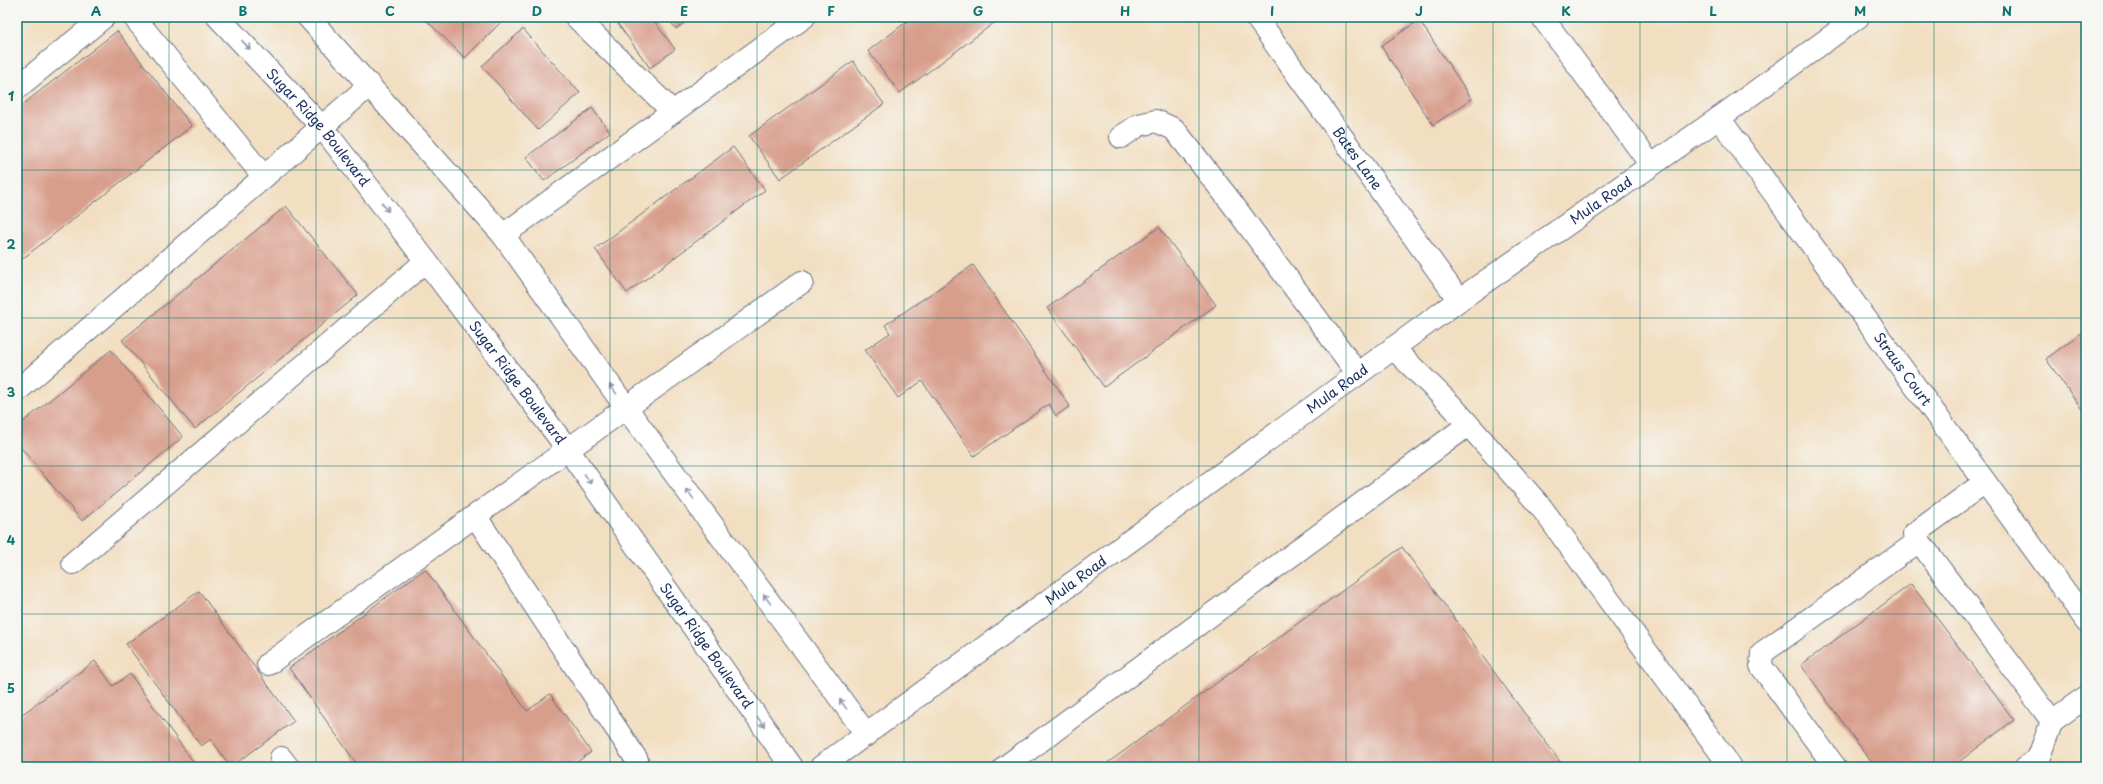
<svg xmlns="http://www.w3.org/2000/svg" width="2103" height="784" font-family="'Playpen Sans',sans-serif">
  <style>
    .building { fill: #d89e8c }
    .lines { fill: none; stroke-linecap: round; stroke-linejoin: round }
    .minor-casing { stroke: #666c80; stroke-width: 24 }
    .minor { stroke: #fff; stroke-width: 22 }
    .oneway { stroke: #8d97ae }
    .grid { fill: none; stroke: #0f766e; stroke-width: 1; stroke-opacity: 0.55 }
    .labels { text-anchor: middle; stroke-width: 3.5; stroke-linejoin: round; paint-order: stroke }
    .street-label { font-size: 14px; fill: #1b2f5e; stroke: #f6f6f2 }
    .neatline { fill: none; stroke: #0f766e; stroke-width: 1.5 }
    .grid-label { font-size: 13px; text-anchor: middle; font-weight: bold; fill: #0f766e }
  </style>
  <rect width="100%" height="100%" fill="#f6f6f2"/>
  <filter id="ink" filterUnits="userSpaceOnUse"><feTurbulence type="fractalNoise" baseFrequency=".025" numOctaves="2"/><feDisplacementMap in="SourceGraphic" scale="8" xChannelSelector="R" yChannelSelector="G"/><feConvolveMatrix kernelMatrix="1 2 1 2 8 2 1 2 1" color-interpolation-filters="sRGB"/></filter>
  <filter id="wash" filterUnits="userSpaceOnUse"><feTurbulence type="fractalNoise" baseFrequency=".012" numOctaves="4" result="noise"/><feDisplacementMap in="SourceGraphic" scale="16" xChannelSelector="R" yChannelSelector="G"/><feGaussianBlur stdDeviation="0.9" result="paint"/><feColorMatrix in="noise" values="0 0 0 0 0 0 0 0 0 0 0 0 0 0 0 0 0 1.4 0 .05"/><feComposite in="paint" operator="in"/></filter>
  <g filter="url(#wash)">
    <rect width="100%" height="100%" fill="#f2dec0"/>
    <g id="blocks">
      <!-- building -->
      <g class="building">
        <path d="M423,17H502L504,19L465,58Z"/>
        <path d="M613,17H651L675,49L650,68Z"/>
        <path d="M667,17H693L676,29Z"/>
        <path d="M913,17H1002L900,93L868,51Z"/>
        <path d="M1419,20L1472,99L1433,125L1381,46Z"/>
        <path d="M523,29L580,93L538,130L482,66Z"/>
        <path d="M117,31L192,126L17,263V109Z"/>
        <path d="M853,61L884,104L780,179L749,136Z"/>
        <path d="M592,108L610,132L544,181L526,157Z"/>
        <path d="M733,147L765,190L627,293L595,249Z"/>
        <path d="M286,206L358,295L195,429L122,340Z"/>
        <path d="M1159,227L1216,305L1104,387L1047,308Z"/>
        <path d="M973,265L1070,406L1056,416L1049,404L974,456L922,381L898,398L865,350L890,333L885,325Z"/>
        <path d="M2086,329V415L2046,359Z"/>
        <path d="M111,350L183,437L82,521L17,443V427Z"/>
        <path d="M1402,547L1564,767H1102Z"/>
        <path d="M425,569L527,711L550,694L591,752L570,767H359L289,668Z"/>
        <path d="M1911,584L2014,720L1952,767H1875L1801,665Z"/>
        <path d="M199,591L294,721L231,767L211,739L201,746L126,644Z"/>
        <path d="M95,661L113,686L130,674L197,767H17V718Z"/>
      </g>
    </g>
  </g>
  <g filter="url(#ink)">
    <use href="#blocks" fill-opacity="0" stroke="#666c80" stroke-width="1"/>
    <g class="lines">
      <defs>
        <g id="minor">
          <path d="M134,17L264,177"/>
          <path id="s1" d="M218,17L322,127L426,261L569,451L792,767"/>
          <path d="M308,17L503,235L627,409L867,735"/>
          <path d="M576,17L673,112"/>
          <path id="s2" d="M1256,17L1459,300"/>
          <path d="M1542,17L1651,165"/>
          <path d="M17,88L104,17"/>
          <path id="s3" d="M1719,118L2086,620"/>
          <path d="M1121,137L1139,125L1156,121L1174,129L1231,202L1358,374"/>
          <path d="M503,235L804,17"/>
          <path d="M1393,348L1452,406L1541,507L1731,767"/>
          <path d="M17,391L370,85"/>
          <path d="M1985,482L1914,534L2052,721L2086,697"/>
          <path d="M476,517L637,760L638,767"/>
          <path d="M73,563L426,261"/>
          <path d="M268,664L802,282"/>
          <path d="M281,758L288,767"/>
          <path id="s4" d="M821,767L1459,300L1719,118L1858,17"/>
          <path d="M1005,767L1468,425"/>
          <path d="M1835,767L1761,666L1762,653L1919,541"/>
          <path d="M2026,767L2038,759L2052,721"/>
        </g>
      </defs>
      <!-- minor casing -->
      <use href="#minor" class="minor-casing"/>
      <!-- minor -->
      <use href="#minor" class="minor"/>
    </g>
    <!-- one-way arrows -->
    <defs><path id="oneway-shaft" d="M-6 0H5M1.5-3L5.5 0L1.5 3" fill="none" stroke-width="1.6" stroke-linecap="round" stroke-linejoin="round"/></defs>
    <g class="oneway">
      <use href="#oneway-shaft" transform="translate(246 45) rotate(47)"/>
      <use href="#oneway-shaft" transform="translate(385 207) rotate(52)"/>
      <use href="#oneway-shaft" transform="translate(613 389) rotate(-126)"/>
      <use href="#oneway-shaft" transform="translate(588 479) rotate(55)"/>
      <use href="#oneway-shaft" transform="translate(690 494) rotate(-126)"/>
      <use href="#oneway-shaft" transform="translate(767 599) rotate(-126)"/>
      <use href="#oneway-shaft" transform="translate(843 704) rotate(-126)"/>
      <use href="#oneway-shaft" transform="translate(761 722) rotate(55)"/>
    </g>
  </g>
  <!-- grid -->
  <path class="grid" d="M169,17V767M316,17V767M463,17V767M610,17V767M757,17V767M904,17V767M1052,17V767M1199,17V767M1346,17V767M1493,17V767M1640,17V767M1787,17V767M1934,17V767M17,170H2086M17,318H2086M17,466H2086M17,614H2086"/>
  <g class="labels">
    <!-- street labels -->
    <g class="street-label">
      <text dy="5" stroke="none"><textPath href="#s1" startOffset="149">Sugar Ridge Boulevard</textPath></text>
      <text dy="5" stroke="none"><textPath href="#s2" startOffset="174">Bates Lane</textPath></text>
      <text dy="5" stroke="none"><textPath href="#s4" startOffset="964">Mula Road</textPath></text>
      <text dy="5" stroke="none"><textPath href="#s3" startOffset="311">Straus Court</textPath></text>
      <text dy="5" stroke="none"><textPath href="#s1" startOffset="473">Sugar Ridge Boulevard</textPath></text>
      <text dy="5" stroke="none"><textPath href="#s4" startOffset="640">Mula Road</textPath></text>
      <text dy="5" stroke="none"><textPath href="#s4" startOffset="316">Mula Road</textPath></text>
      <text dy="5" stroke="none"><textPath href="#s1" startOffset="797">Sugar Ridge Boulevard</textPath></text>
    </g>
  </g>
  <!-- margin -->
  <rect width="2103" height="784" fill="none" stroke="#f6f6f2" stroke-width="44"/>
  <rect x="22" y="22" width="2059" height="740" class="neatline"/>
  <g class="grid-label">
    <text x="96" y="16">A</text>
    <text x="243" y="16">B</text>
    <text x="390" y="16">C</text>
    <text x="537" y="16">D</text>
    <text x="684" y="16">E</text>
    <text x="831" y="16">F</text>
    <text x="978" y="16">G</text>
    <text x="1125" y="16">H</text>
    <text x="1272" y="16">I</text>
    <text x="1419" y="16">J</text>
    <text x="1566" y="16">K</text>
    <text x="1713" y="16">L</text>
    <text x="1860" y="16">M</text>
    <text x="2007" y="16">N</text>
    <text x="11" y="101">1</text>
    <text x="11" y="249">2</text>
    <text x="11" y="397">3</text>
    <text x="11" y="545">4</text>
    <text x="11" y="693">5</text>
  </g>
</svg>
